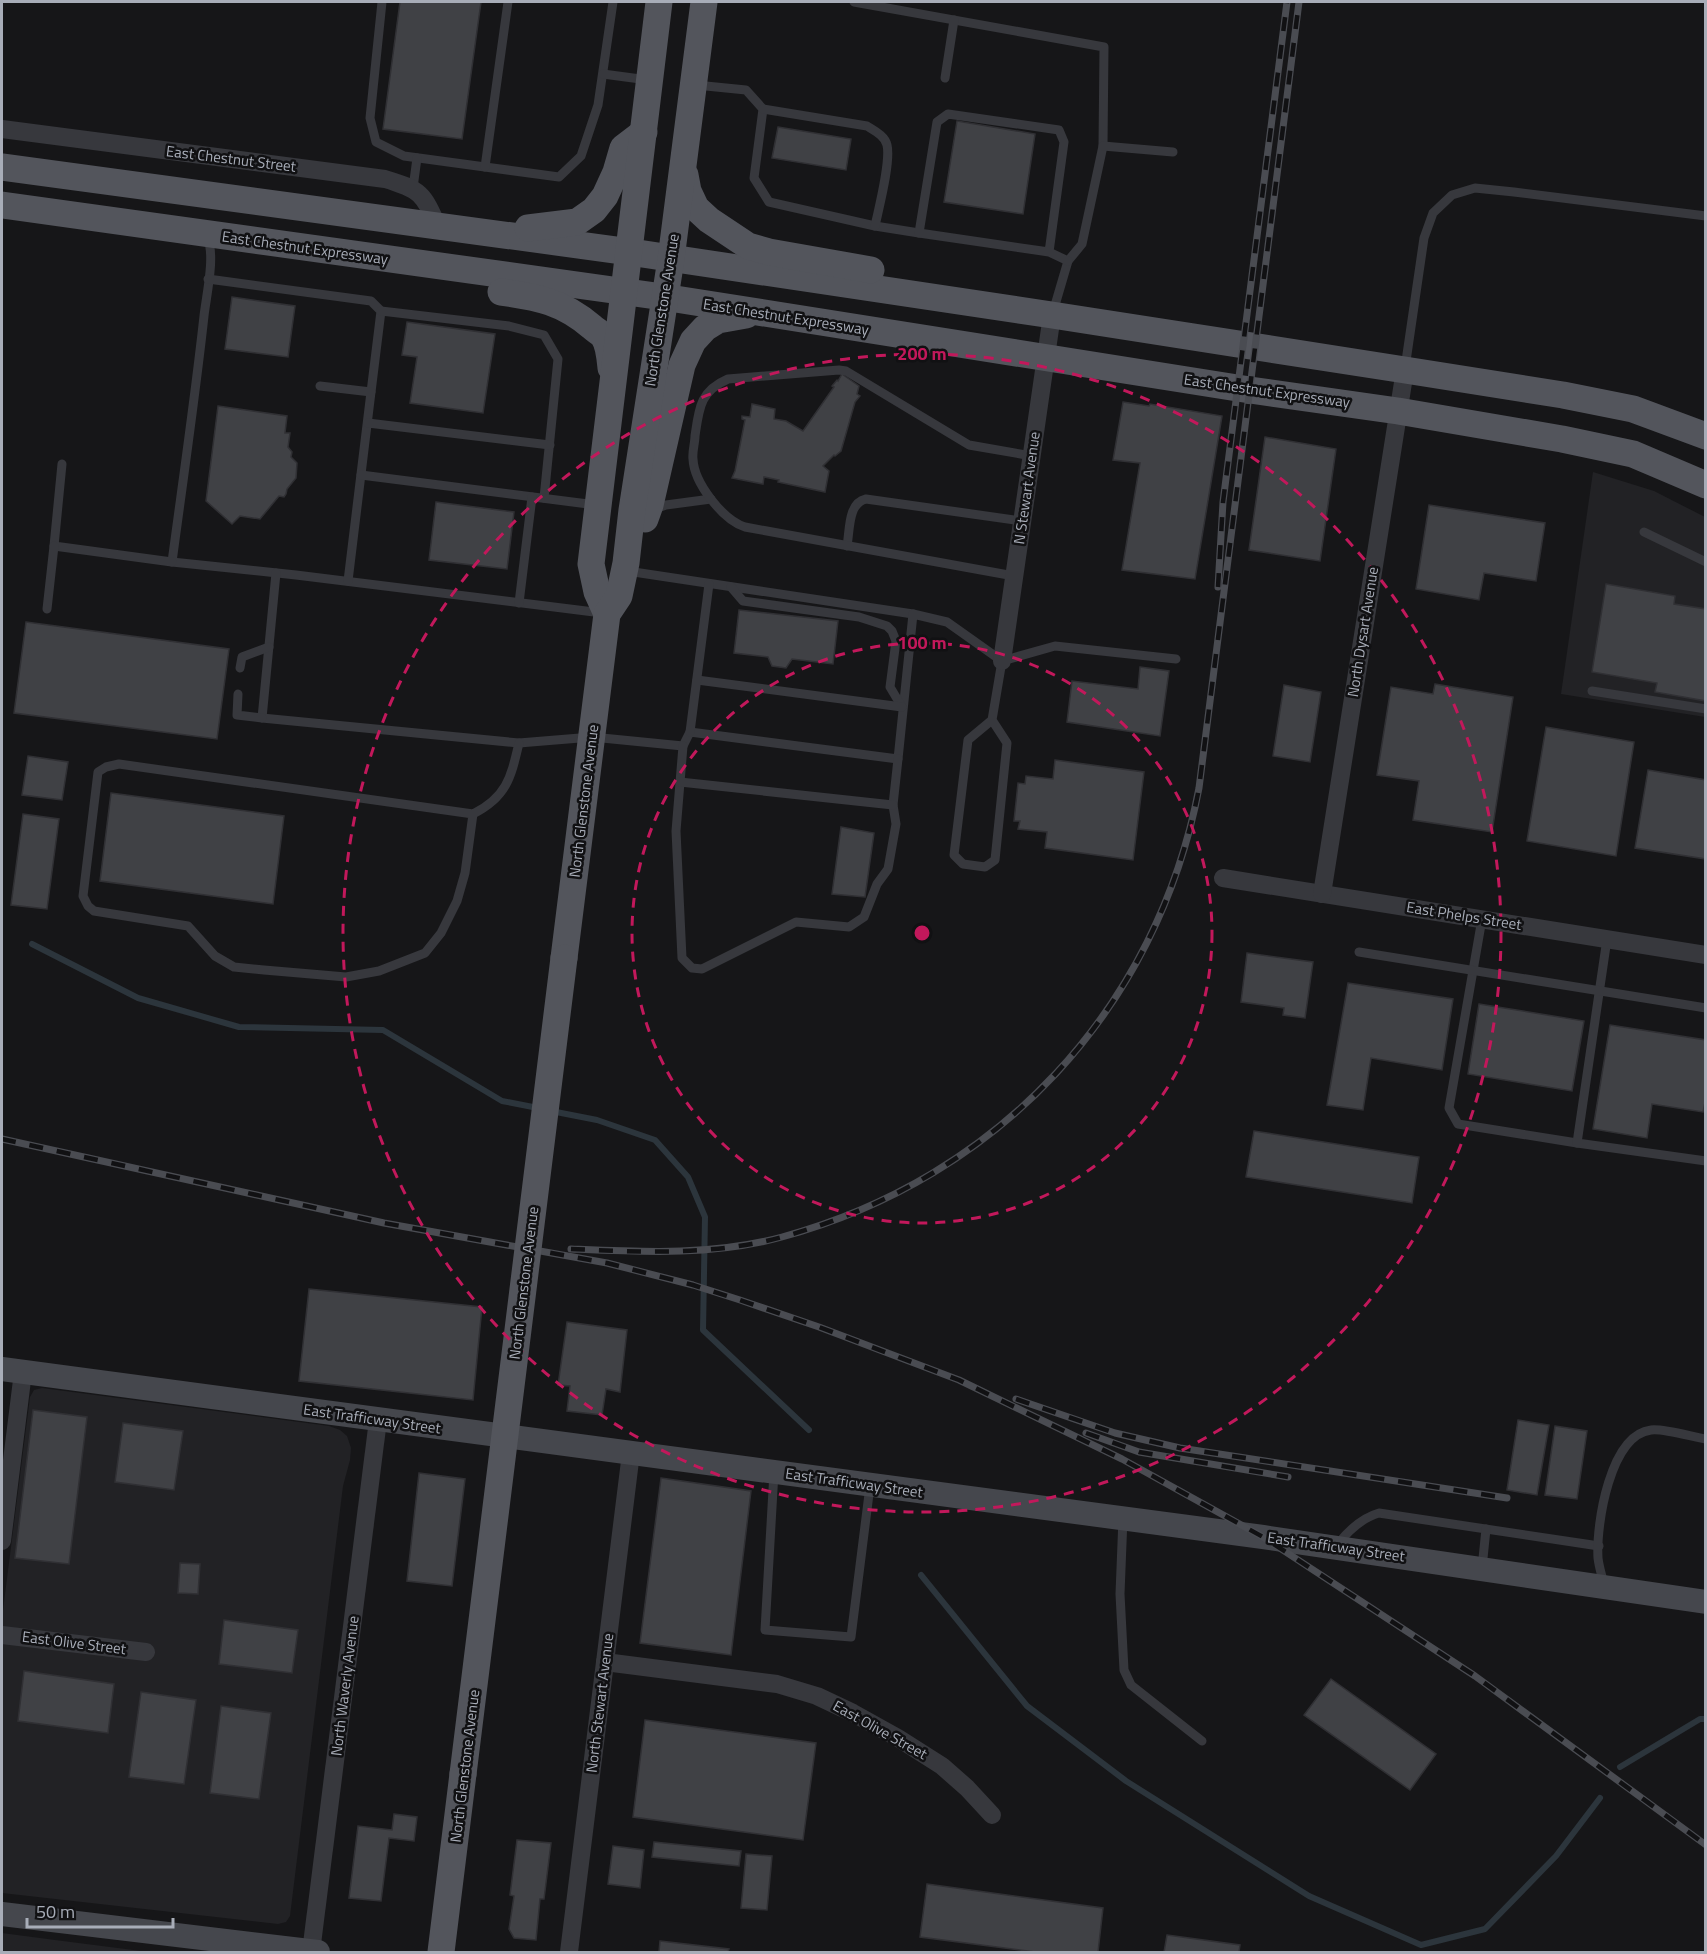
<svg xmlns="http://www.w3.org/2000/svg" width="1707" height="1954" font-family="'Titillium Web',sans-serif">
  <style>
    .built { fill: #222225 }
    .lines { fill: none; stroke-linecap: round; stroke-linejoin: round }
    .stream { stroke: #2c353c; stroke-width: 6 }
    .building { fill: #404145; stroke: #303034; stroke-width: 1.5 }
    .lane { stroke: #37383d; stroke-width: 9 }
    .street { stroke: #37383d; stroke-width: 18 }
    .secondary { stroke: #45474d; stroke-width: 24 }
    .primary { stroke: #53555c; stroke-width: 27 }
    .rail-casing { stroke: #4a4c52; stroke-width: 7 }
    .rail { stroke: #111113; stroke-width: 4.5; stroke-dasharray: 14; stroke-linecap: butt }
    .primary-bridge { stroke: #53555c; stroke-width: 27 }
    .ring { fill: none; stroke: #c2185b; stroke-width: 3; stroke-dasharray: 10 8 }
    .labels { text-anchor: middle; stroke-width: 5; stroke-linejoin: round; paint-order: stroke }
    .street-label { font-size: 15px; fill: #a8adb8; stroke: #111113 }
    .centre { fill: #c2185b; stroke: #111113; stroke-width: 3 }
    .ring-label { font-size: 18px; text-anchor: middle; font-weight: bold; fill: #c2185b; stroke: #111113; stroke-width: 5; stroke-linejoin: round; paint-order: stroke }
  </style>
  <rect width="100%" height="100%" fill="#161618"/>
  <!-- built -->
  <g class="built">
    <path d="M1593,472L1654,491L1705,517V717L1561,694Z"/>
    <path d="M42,1388L329,1426L340,1430L347,1436L351,1448L350,1460L343,1486L290,1916L286,1922L278,1924L2,1893V1618L30,1397L34,1390Z"/>
    <path d="M2,1933L55,1940L149,1952H2Z"/>
  </g>
  <g class="lines">
    <!-- stream -->
    <g class="stream">
      <path d="M32,944L138,998L239,1027L383,1030L502,1101L538,1108"/>
      <path d="M551,1111L597,1120L655,1140L688,1177L705,1217L703,1330L809,1430"/>
      <path d="M921,1575L1027,1706L1126,1781L1309,1896L1421,1945L1485,1929L1556,1856L1600,1798"/>
      <path d="M1620,1767L1700,1719H1706"/>
    </g>
  </g>
  <!-- building -->
  <g class="building">
    <path d="M400,2H481L462,139L383,129Z"/>
    <path d="M957,121L1035,134L1023,214L944,202Z"/>
    <path d="M778,127L851,139L846,170L772,158Z"/>
    <path d="M232,297L295,306L288,357L225,349Z"/>
    <path d="M407,322L495,334L483,413L410,403L417,357L402,355Z"/>
    <path d="M842,374L859,386L857,394L860,396L855,402L841,451L835,456L834,455L823,466L829,471L825,492L778,482L779,480L764,477L763,484L732,478L735,471L745,420L742,419V416L750,417L752,404L775,409L774,419L786,421L803,431L834,387L832,386L837,380L838,381Z"/>
    <path d="M1123,402L1149,406L1150,404L1222,416L1195,579L1122,570L1140,463L1113,460Z"/>
    <path d="M218,406L287,416L285,433H290L288,447L292,452L291,457L297,463L296,478L287,489L286,494L284,497L279,496L260,519L240,516L232,524L206,501Z"/>
    <path d="M1265,437L1336,449L1320,561L1249,550Z"/>
    <path d="M436,502L514,512L507,569L429,560Z"/>
    <path d="M1429,505L1545,523L1536,581L1484,573L1479,600L1416,589Z"/>
    <path d="M1606,584L1675,596L1674,604L1706,609V701L1655,692L1657,683L1592,672Z"/>
    <path d="M739,610L838,621L833,664L792,659L786,668L772,666L768,657L734,653Z"/>
    <path d="M26,622L229,649L217,739L14,713Z"/>
    <path d="M1140,667L1169,671L1160,736L1067,722L1072,681L1138,689Z"/>
    <path d="M1435,684L1513,697L1492,832L1413,820L1419,781L1377,775L1391,687L1433,694Z"/>
    <path d="M1284,685L1321,692L1310,762L1273,756Z"/>
    <path d="M1546,727L1634,742L1616,856L1527,841Z"/>
    <path d="M28,756L68,762L62,800L22,795Z"/>
    <path d="M1055,760L1144,772L1133,860L1045,848L1047,832L1018,829L1020,821H1014L1018,783L1025,784L1026,776L1053,779Z"/>
    <path d="M1648,770L1706,780V859L1635,848Z"/>
    <path d="M111,793L284,816L273,904L100,881Z"/>
    <path d="M23,814L59,819L47,909L11,905Z"/>
    <path d="M841,827L874,833L865,897L832,894Z"/>
    <path d="M1247,953L1313,962L1305,1018L1283,1015L1284,1008L1241,1002Z"/>
    <path d="M1348,983L1453,999L1442,1070L1371,1058L1363,1110L1327,1105Z"/>
    <path d="M1479,1004L1584,1021L1572,1091L1468,1074Z"/>
    <path d="M1610,1025L1706,1040V1098L1703,1112L1652,1104L1647,1138L1593,1129Z"/>
    <path d="M1254,1131L1419,1157L1412,1203L1246,1177Z"/>
    <path d="M309,1289L482,1307L473,1400L299,1381Z"/>
    <path d="M567,1322L627,1330L620,1392L606,1389L602,1415L567,1411L570,1386L558,1385Z"/>
    <path d="M33,1410L87,1417L69,1564L15,1558Z"/>
    <path d="M1518,1420L1549,1425L1537,1495L1507,1490Z"/>
    <path d="M123,1423L183,1431L174,1490L115,1482Z"/>
    <path d="M1555,1426L1587,1431L1577,1499L1545,1495Z"/>
    <path d="M419,1473L465,1479L452,1586L407,1581Z"/>
    <path d="M661,1478L751,1491L731,1655L640,1643Z"/>
    <path d="M180,1563L200,1564L198,1594L178,1593Z"/>
    <path d="M224,1620L298,1630L292,1673L219,1664Z"/>
    <path d="M24,1671L114,1684L108,1733L18,1721Z"/>
    <path d="M1331,1679L1436,1754L1410,1790L1304,1715Z"/>
    <path d="M141,1692L196,1700L184,1784L129,1777Z"/>
    <path d="M221,1706L271,1713L259,1799L210,1793Z"/>
    <path d="M645,1720L816,1743L803,1840L633,1817Z"/>
    <path d="M394,1814L417,1817L414,1841L389,1838L381,1901L349,1898L358,1826L392,1830Z"/>
    <path d="M517,1840L551,1843L544,1899H540L536,1940L514,1938L509,1929L514,1896L510,1895Z"/>
    <path d="M654,1842L741,1851L739,1866L652,1857Z"/>
    <path d="M613,1846L644,1850L640,1888L608,1884Z"/>
    <path d="M746,1854L772,1856L767,1910L741,1908Z"/>
    <path d="M927,1884L1103,1908L1098,1952H1035L920,1937Z"/>
    <path d="M1167,1935L1240,1945L1239,1952H1164Z"/>
    <path d="M660,1941L729,1949L728,1952H659Z"/>
  </g>
  <g class="lines">
    <!-- lane -->
    <g class="lane">
      <path d="M382,2L370,118L376,142L404,156L559,177L581,156L598,105L613,2"/>
      <path d="M854,2L1104,47L1103,146L1082,244L1068,261L1053,312"/>
      <path d="M603,74L648,80"/>
      <path d="M945,78L954,20"/>
      <path d="M696,85L746,90L763,109L754,178L769,202L875,226L919,233"/>
      <path d="M763,109L867,126C875,131 885,136 887,145C891,162 879,207 875,226"/>
      <path d="M1103,146L1173,152"/>
      <path d="M485,167L508,2"/>
      <path d="M413,188L417,158"/>
      <path d="M207,238C216,254 206,297 204,316C195,398 183,480 172,562L296,575L602,613"/>
      <path d="M1049,252L1064,142L1059,130L948,114L937,122L919,233L1049,252L1068,261"/>
      <path d="M208,279L371,301L381,311L371,392"/>
      <path d="M381,311L509,326L544,335L558,359L544,498"/>
      <path d="M1405,368L1424,238L1433,213L1452,195L1475,188L1514,192L1706,216"/>
      <path d="M320,386L371,392L348,581"/>
      <path d="M368,423L550,445"/>
      <path d="M62,464L54,546L172,562"/>
      <path d="M361,475L596,505"/>
      <path d="M652,510L666,505L711,499"/>
      <path d="M1644,532L1706,562"/>
      <path d="M847,546C850,529 848,503 866,499L1022,521"/>
      <path d="M627,571L913,614"/>
      <path d="M276,573L262,718L519,743L592,737L683,746L690,732L898,759L913,614L947,622L1002,661"/>
      <path d="M1014,576L745,527C723,520 694,483 693,459C692,452 695,443 695,436C699,408 700,391 728,379L839,370L846,371L969,445L1032,456"/>
      <path d="M731,587L743,601L859,617L887,626L892,631L896,641L890,687L902,707"/>
      <path d="M519,603L532,497"/>
      <path d="M47,609L54,546"/>
      <path d="M1002,661L1055,646L1176,659"/>
      <path d="M240,668L242,657L269,647"/>
      <path d="M697,680L902,707"/>
      <path d="M1592,691L1706,709"/>
      <path d="M238,694L237,715L262,718"/>
      <path d="M992,720L1007,743L995,860L985,867L963,864L954,855L968,740L992,720L1002,661"/>
      <path d="M690,732L709,584"/>
      <path d="M683,746L676,831L682,958L692,968L702,969L796,922L849,927L864,917L877,884L888,869L896,824L893,805L898,759"/>
      <path d="M680,782L893,805"/>
      <path d="M473,814L465,873L457,901L441,933L425,953L379,971L346,977L264,970L234,967L215,956L188,926L94,911L88,906L83,896L98,772L106,767L119,764L473,814C507,797 511,777 519,743"/>
      <path d="M1482,919L1449,1108L1458,1124L1577,1143"/>
      <path d="M1607,939L1577,1143L1706,1161"/>
      <path d="M1359,952L1706,1008"/>
      <path d="M774,1472L765,1630L851,1637L870,1486"/>
      <path d="M1123,1518L1120,1594L1124,1670L1131,1685L1202,1741"/>
      <path d="M1337,1545C1348,1531 1361,1518 1379,1513L1599,1546"/>
      <path d="M1482,1568L1486,1529"/>
      <path d="M1604,1585C1602,1576 1599,1567 1598,1558C1596,1524 1610,1435 1651,1430C1662,1428 1693,1437 1706,1439"/>
    </g>
    <!-- street -->
    <g class="street">
      <path d="M2,129L385,179C421,190 423,193 438,227"/>
      <path d="M1002,661L1052,315"/>
      <path d="M1223,878L1706,955"/>
      <path d="M1322,894L1405,370"/>
      <path d="M2,1541L23,1372"/>
      <path d="M2,1635L146,1652"/>
      <path d="M605,1662L777,1684L817,1696L853,1713L898,1738L942,1766L967,1788L992,1815"/>
      <path d="M311,1952L378,1420"/>
      <path d="M569,1952L631,1453"/>
    </g>
    <!-- secondary -->
    <g class="secondary">
      <path d="M2,1369L1263,1537L1706,1602"/>
      <path d="M2,1914L318,1952"/>
    </g>
    <!-- primary -->
    <g class="primary">
      <path d="M2,167L630,252L1052,315L1405,370L1563,395L1633,409L1706,436"/>
      <path d="M685,175L688,191L696,208L709,220L748,246L769,252L871,270"/>
      <path d="M2,205L663,297L1250,390L1398,411L1562,439L1633,454L1706,485"/>
      <path d="M528,228L577,222L594,210L605,196L616,172L623,148L644,132"/>
      <path d="M501,292C538,297 563,302 592,327C595,330 601,333 603,336C609,344 610,358 611,368"/>
      <path d="M645,519L650,505L682,365L693,341L705,328L718,320L746,315"/>
      <path d="M607,614L597,592L591,564L659,2"/>
      <path d="M564,958L607,614L619,596L626,563L632,510L671,259L704,2"/>
      <path d="M441,1952L463,1774"/>
    </g>
    <defs>
      <g id="rail">
        <path d="M1218,587L1223,502L1287,2"/>
        <path d="M2,1139L384,1223L607,1263L693,1285L740,1300L819,1327L959,1380L1122,1459L1263,1537L1475,1676L1706,1845"/>
        <path d="M571,1249C641,1252 713,1256 782,1237C999,1178 1157,1009 1199,788L1299,2"/>
        <path d="M1016,1399L1115,1433L1180,1448L1507,1498"/>
        <path d="M1086,1433L1139,1452L1288,1477"/>
      </g>
    </defs>
    <!-- rail casing -->
    <use href="#rail" class="rail-casing"/>
    <!-- rail -->
    <use href="#rail" class="rail"/>
    <!-- primary-bridge -->
    <path class="primary-bridge" d="M463,1774L564,958"/>
  </g>
  <!-- distance rings -->
  <g class="ring">
    <circle cx="922" cy="933" r="290"/>
    <circle cx="922" cy="933" r="579"/>
  </g>
  <g class="labels">
    <!-- street labels -->
    <g class="street-label">
      <text transform="translate(231 159) rotate(7)" y="5">East Chestnut Street</text>
      <text transform="translate(305 248) rotate(8)" y="5">East Chestnut Expressway</text>
      <text transform="translate(662 310) rotate(-81)" y="5">North Glenstone Avenue</text>
      <text transform="translate(786 317) rotate(9)" y="5">East Chestnut Expressway</text>
      <text transform="translate(1267 391) rotate(8)" y="5">East Chestnut Expressway</text>
      <text transform="translate(1027 488) rotate(-82)" y="5">N Stewart Avenue</text>
      <text transform="translate(1363 632) rotate(-81)" y="5">North Dysart Avenue</text>
      <text transform="translate(584 801) rotate(-83)" y="5">North Glenstone Avenue</text>
      <text transform="translate(1464 916) rotate(9)" y="5">East Phelps Street</text>
      <text transform="translate(524 1283) rotate(-83)" y="5">North Glenstone Avenue</text>
      <text transform="translate(372 1419) rotate(8)" y="5">East Trafficway Street</text>
      <text transform="translate(854 1483) rotate(8)" y="5">East Trafficway Street</text>
      <text transform="translate(1336 1547) rotate(8)" y="5">East Trafficway Street</text>
      <text transform="translate(74 1643) rotate(7)" y="5">East Olive Street</text>
      <text transform="translate(345 1686) rotate(-83)" y="5">North Waverly Avenue</text>
      <text transform="translate(600 1703) rotate(-83)" y="5">North Stewart Avenue</text>
      <text transform="translate(880 1730) rotate(29)" y="5">East Olive Street</text>
      <text transform="translate(465 1766) rotate(-83)" y="5">North Glenstone Avenue</text>
    </g>
  </g>
  <circle cx="922" cy="933" r="9" class="centre"/>
  <g class="ring-label">
    <text x="922" y="360">200 m</text>
    <text x="922" y="649">100 m</text>
  </g>
  <!-- border -->
  <rect width="1707" height="1954" fill="none" stroke="#a8adb8" stroke-width="6"/>
  <!-- scale -->
  <path d="M27 1918v9h146v-9" fill="none" stroke="#a8adb8" stroke-width="3"/>
  <text x="36" y="1918" font-size="18" fill="#a8adb8" stroke="#111113" stroke-width="4.5" paint-order="stroke">50 m</text>
</svg>
